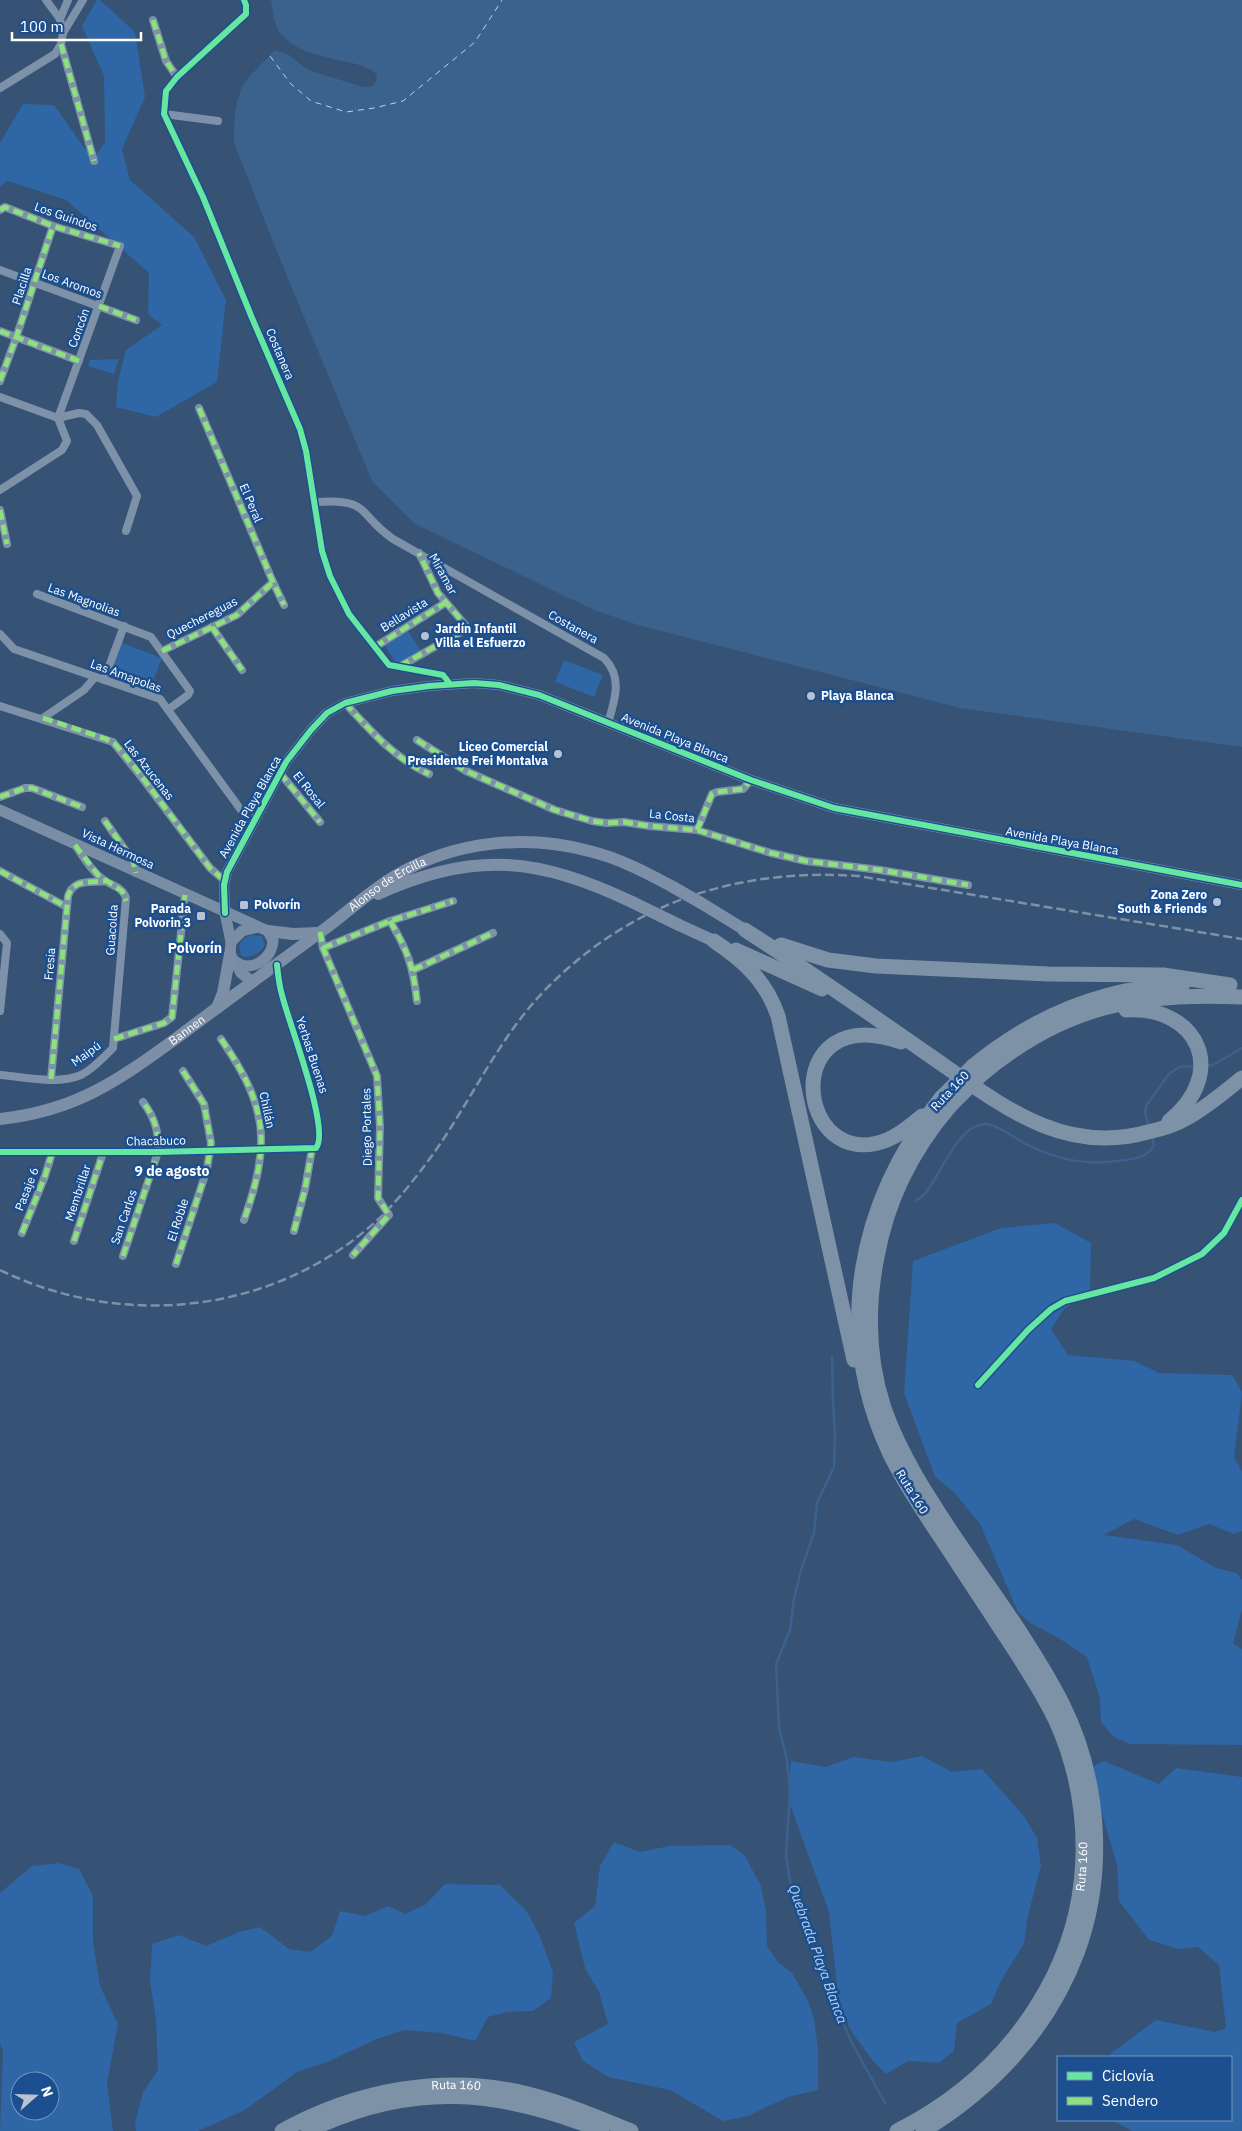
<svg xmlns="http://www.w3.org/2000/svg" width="1242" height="2131" font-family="'IBM Plex Sans',sans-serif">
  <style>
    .green { fill: #2f66a5; fill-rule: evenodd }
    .water { fill: #3b618d }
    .pier { fill: #365274 }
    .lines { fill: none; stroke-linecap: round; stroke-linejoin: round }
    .stream { stroke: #3b618d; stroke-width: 2.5 }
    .ferry { stroke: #b5d3f5; stroke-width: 1; stroke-dasharray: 6 5; stroke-linecap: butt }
    .minor { stroke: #7d92a8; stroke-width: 8 }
    .tertiary { stroke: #7d92a8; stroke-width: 10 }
    .secondary { stroke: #798da4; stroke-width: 11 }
    .primary { stroke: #7d8ea7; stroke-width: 12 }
    .motorway { stroke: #7e92a7; stroke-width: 15 }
    .rail { stroke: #7e92a7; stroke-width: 2.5; stroke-dasharray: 9 4; stroke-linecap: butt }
    .primary-bridge { stroke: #7d8ea7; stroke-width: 12 }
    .motorway-bridge { stroke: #7e92a7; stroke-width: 15 }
    .quiet { stroke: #8de07e; stroke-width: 5; stroke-dasharray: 10 5; stroke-linecap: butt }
    .cycleway-casing { stroke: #1b4f8f; stroke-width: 9 }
    .cycleway { stroke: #66e7a1; stroke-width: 6 }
    .poi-dot { fill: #b9c2ce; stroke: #1b4f8f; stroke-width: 2 }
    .labels { text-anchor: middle; stroke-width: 5; stroke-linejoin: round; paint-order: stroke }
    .street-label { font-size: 12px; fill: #fff; stroke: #1b4f8f }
    .poi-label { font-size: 12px; font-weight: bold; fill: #fff; stroke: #1b4f8f; text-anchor: start }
    .neighbourhood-label { font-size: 14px; font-weight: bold; fill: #fff; stroke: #1b4f8f }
    .water-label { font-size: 14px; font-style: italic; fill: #b5d3f5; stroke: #1b4f8f }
  </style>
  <rect width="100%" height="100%" fill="#365274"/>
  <!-- green -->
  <g class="green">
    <path d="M97,0H100L135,32L145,97L122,149L130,180L194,237L226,300L217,382L156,417L116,407L118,381L126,350L162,325L148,314L149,273L66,200L8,181L0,186V143L23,104L54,105L93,160L105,142L104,76L82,26Z"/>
    <path d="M119,359L114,374L88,366L90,360Z"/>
    <path d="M408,631L421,651L398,666L385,646Z"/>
    <path d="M122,643L162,658L153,681L114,667Z"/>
    <path d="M564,660L603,675L594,697L555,682Z"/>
    <path d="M251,935L262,936L265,944C262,952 252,958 244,957L241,955L239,946L243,939Z"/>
    <path d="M1055,1223L1091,1243L1090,1289L1064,1309L1051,1329L1068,1355L1135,1361L1159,1373L1232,1375L1242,1392L1234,1457L1242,1472V1531L1234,1534L1209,1524L1178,1535L1134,1519L1104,1535L1177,1545L1216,1568L1237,1573L1242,1580V1609L1233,1644L1242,1649V1745L1130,1744L1114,1737L1101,1722L1100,1699L1087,1657L1057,1637L1030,1623L1018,1612L980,1524L953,1491L935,1477L904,1393L913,1261L1001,1228Z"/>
    <path d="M922,1756L952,1772L982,1769L1024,1816L1037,1838L1041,1866L1028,1915L1024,1944L1002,1979L991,2004L957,2023L954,2051L939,2063L908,2061L886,2074L873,2061L851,2031L839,2005L829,1912L788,1799L791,1761L826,1767L853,1757L892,1762Z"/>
    <path d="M1104,1761L1159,1784L1176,1768L1242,1777V2131H1132L1112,2120H1231V2057H1110V2054L1156,2020L1215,2032L1226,2028L1219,1965L1198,1947L1178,1949L1149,1940L1119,1901L1117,1865L1089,1769Z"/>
    <path d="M614,1842L640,1852L669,1846L731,1845L745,1856L761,1886L766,1911L767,1946L778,1962L792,1973L807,1999L814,2018L818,2049V2090L788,2097L748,2116L723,2121L670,2090L608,2077L582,2060L574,2042L608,2024L599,1992L585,1968L574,1923L595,1906L600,1866Z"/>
    <path d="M59,1863L79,1869L93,1896V1941L100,1986L118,2024L107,2083L113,2131H0L3,2051L0,2043V1893L32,1866ZM20,2081H50V2111H20Z"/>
    <path d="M445,1884L500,1885L526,1910L540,1936L553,1972L551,1998L533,2011L507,2012L488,2017L475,2041L442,2033L404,2030L377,2039L327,2062L297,2072L245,2110L198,2131H136L135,2123L143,2092L158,2070L156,2020L150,1981L152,1944L179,1935L206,1946L239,1932L260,1927L289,1949L310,1952L332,1936L340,1911L365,1916L388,1906L405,1914L425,1905Z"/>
  </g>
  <!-- water -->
  <path class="water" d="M271,0H1242V747L960,708L638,625L594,610L415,524L372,481L277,252L234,143C234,120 234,94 250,76C258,67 267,60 274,50L288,54L311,71L364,87L372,86L377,75C370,71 363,66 356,64C330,58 299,55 281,34C273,25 273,10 271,0Z"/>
  <!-- pier -->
  <path class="pier" d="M280,33L294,46L304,51L330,59L357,65L374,71L377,78L374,85L364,87L305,68L288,54L274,50L275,48L289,52L312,68L348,80L369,85L372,83L375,78L372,73L356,67L338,64L299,51L279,36Z"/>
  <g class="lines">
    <!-- stream -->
    <g class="stream">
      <path d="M1206,1066L1213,1065L1242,1048"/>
      <path d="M1149,1126L1145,1113L1146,1106L1169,1074L1179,1067L1196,1066"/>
      <path d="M916,1200C934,1197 953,1124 985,1124C999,1125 1014,1138 1026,1144C1059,1161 1089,1166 1125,1160C1136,1159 1149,1156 1154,1145L1152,1136"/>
      <path d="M832,1356L833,1402L835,1435L834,1467L817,1503L814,1533L802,1567L794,1598L790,1630L776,1664L779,1727L787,1760L790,1791L786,1856L791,1887L826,1984L852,2043L885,2103"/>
    </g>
    <!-- ferry -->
    <path class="ferry" d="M270,56L290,83L311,101L346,112L374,108L403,101L475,42L502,0"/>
    <!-- minor -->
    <g class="minor">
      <path d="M46,0L60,19"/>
      <path d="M244,0L246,5V14L177,77L166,91L164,114L203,197L252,318L300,429L306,451L322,551L330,576L349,614L389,665L443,675L450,684"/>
      <path d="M153,20L166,61L177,77"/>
      <path d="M63,33L60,19L68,0"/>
      <path d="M61,44L94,161"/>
      <path d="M0,88L55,54L61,44L63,33L83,0"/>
      <path d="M164,114L218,121"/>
      <path d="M0,210L5,207L53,226L120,246L58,418"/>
      <path d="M0,270L136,320"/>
      <path d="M0,331L79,361"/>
      <path d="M0,381L16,338L53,226"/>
      <path d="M0,397L58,418"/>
      <path d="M199,408L273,582L284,605"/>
      <path d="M58,418L79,413L86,414L97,425L137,496L126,531"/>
      <path d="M0,490L62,450L67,441L58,418"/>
      <path d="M315,502C371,498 356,513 393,539L604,658C623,677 615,700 608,723"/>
      <path d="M0,510L7,544"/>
      <path d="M37,594L151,637L190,691L188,695L169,709"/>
      <path d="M212,627L242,670"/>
      <path d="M0,634L14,649L160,699L252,825"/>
      <path d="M375,647L445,603"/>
      <path d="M162,651L237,615L273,582"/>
      <path d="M399,667L468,628L438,593L419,553"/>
      <path d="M104,680L124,626"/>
      <path d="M345,703C371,731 394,758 429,774"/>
      <path d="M0,706L113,742L143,779L210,868L224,880"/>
      <path d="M43,718L84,690L95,677"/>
      <path d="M417,740L466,771L555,810L592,821L607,823L624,822L649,826L697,830L771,853L806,861L880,870L968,885"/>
      <path d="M280,773L320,822"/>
      <path d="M0,797L25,788H32L82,807"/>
      <path d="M105,821L133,861L136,873"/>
      <path d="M697,830L712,794L717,792L743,789L751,780"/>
      <path d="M0,871L67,907"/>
      <path d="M390,921C408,951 413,966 417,1001"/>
      <path d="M320,932L323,948L377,1076L380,1127L378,1198L389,1215L353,1255"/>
      <path d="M0,934L7,943L0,1011"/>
      <path d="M323,948L390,921L453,901"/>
      <path d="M413,970L493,933"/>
      <path d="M114,1039L164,1023L172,1017L185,895"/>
      <path d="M221,1039C268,1107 271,1143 244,1220"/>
      <path d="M0,1075C25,1077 57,1085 81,1075C92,1070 105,1056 113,1048L126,898C123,888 114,886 105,881C92,872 84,858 75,845"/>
      <path d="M51,1079L68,896C74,878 91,883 105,881"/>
      <path d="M0,1152H158L316,1148C331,1130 288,1021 282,995C279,985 278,975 277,965"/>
      <path d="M294,1231L305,1189L312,1149"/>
      <path d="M22,1233L45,1176L52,1153"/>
      <path d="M74,1241L103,1153"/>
      <path d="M123,1256L158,1152C159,1132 155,1118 143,1102"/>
      <path d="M176,1264L207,1169L211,1143L204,1104L183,1071"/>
      <path d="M978,1385L1028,1330L1051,1309L1065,1301L1154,1278L1202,1254L1224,1233L1242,1200"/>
    </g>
    <!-- tertiary -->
    <path class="tertiary" d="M225,913L224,885L227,872L286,762L311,730L327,713L345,703L392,691L429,686L474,683L499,685L539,695L751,780L834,808L1242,885"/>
    <!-- secondary -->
    <g class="secondary">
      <path d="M0,810L268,931L273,941C272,959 251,973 236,962"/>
      <path d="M225,913L231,942L230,954L241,973L253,982"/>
      <path d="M231,942L242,931L258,927"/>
    </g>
    <!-- primary -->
    <g class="primary">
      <path d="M378,894C474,850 539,858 632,902"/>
      <path d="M701,903L745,930"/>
      <path d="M679,925L714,941"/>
      <path d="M268,931L293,934L318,933"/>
      <path d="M217,1008L223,993L230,954"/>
      <path id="s1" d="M0,1119C76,1111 119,1080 178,1037C227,1000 277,964 326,928C350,910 371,890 397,875C454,841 526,834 589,851C619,858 647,873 673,887"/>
    </g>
    <!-- motorway -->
    <g class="motorway">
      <path d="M745,930C806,969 866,1011 926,1053C995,1100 1059,1157 1148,1132C1162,1129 1175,1125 1187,1118C1207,1107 1224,1092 1242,1078"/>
      <path d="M714,941C744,961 766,981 778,1016L854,1360"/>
      <path d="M781,945L828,960L876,966L1048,974L1163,975L1230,985"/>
      <path d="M736,950L822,989"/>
      <path d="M1126,1010C1200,1006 1228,1074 1169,1121"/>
      <path d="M901,1042C776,999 796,1176 887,1140C900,1135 911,1125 922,1116"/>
      <path d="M973,1066C1034,1016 1104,987 1183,984"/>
      <path d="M981,1075C1063,1006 1137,992 1242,997"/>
      <path id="s2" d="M282,2131C356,2090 445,2073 528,2094C564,2103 597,2117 631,2131"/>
      <path d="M308,2131C411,2081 499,2089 602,2131"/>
      <path id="s3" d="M897,2131C966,2096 1020,2044 1054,1975C1093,1896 1092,1801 1056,1721C1043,1693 1025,1666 1008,1640C985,1605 962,1570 939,1535C922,1509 904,1483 890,1454C832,1331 858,1202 941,1098"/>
      <path d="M923,2131C992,2089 1048,2030 1077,1953C1107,1873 1100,1779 1062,1703C1033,1646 990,1589 954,1536C927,1495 900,1454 884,1408C868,1359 867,1307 877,1257C887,1201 913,1149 950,1106"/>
    </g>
    <!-- rail -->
    <path class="rail" d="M0,1270C119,1328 264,1315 366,1230C388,1212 406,1190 422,1169C468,1110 496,1038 550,985C635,901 739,868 858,876L1242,939"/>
    <!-- primary-bridge -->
    <g class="primary-bridge">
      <path d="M673,887L701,903"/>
      <path d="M632,902L679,925"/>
    </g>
    <!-- motorway-bridge -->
    <g class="motorway-bridge">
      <path d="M941,1098L973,1066"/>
      <path d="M950,1106L981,1075"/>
    </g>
    <!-- quiet -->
    <g class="quiet">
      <path d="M153,20L166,61L177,77"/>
      <path d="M61,44L94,161"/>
      <path d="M0,210L5,207L53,226L120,246"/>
      <path d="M99,306L136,320"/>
      <path d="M0,331L79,361"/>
      <path d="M0,381L16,338L53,226"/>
      <path d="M199,408L273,582L284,605"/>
      <path d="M0,510L7,544"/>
      <path d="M212,627L242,670"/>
      <path d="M375,647L445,603"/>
      <path d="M162,651L237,615L273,582"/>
      <path d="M400,666L468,628L438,593L419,553"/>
      <path d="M345,703C371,731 394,758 429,774"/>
      <path d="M43,718L106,739L115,744L136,769L210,868L224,880"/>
      <path d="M417,740L466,771L555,810L592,821L607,823L624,822L649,826L697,830L771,853L806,861L880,870L968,885"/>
      <path d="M280,773L320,822"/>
      <path d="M0,797L25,788H32L82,807"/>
      <path d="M105,821L133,861L136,873"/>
      <path d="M697,830L712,794L717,792L743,789L751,780"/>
      <path d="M75,845L98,875L122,891L126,901"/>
      <path d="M0,871L67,907"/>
      <path d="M390,921C408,951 413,966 417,1001"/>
      <path d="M320,932L323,948L377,1076L380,1127L378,1198L389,1215L353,1255"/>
      <path d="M323,948L390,921L453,901"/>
      <path d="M413,970L493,933"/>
      <path d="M114,1039L164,1023L172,1017L185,895"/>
      <path d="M221,1039C268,1107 271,1143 244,1220"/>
      <path d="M51,1079L68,896C74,878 91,883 105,881"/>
      <path d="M294,1231L305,1189L312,1149"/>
      <path d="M22,1233L45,1176L52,1153"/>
      <path d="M74,1241L103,1153"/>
      <path d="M123,1256L158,1152C159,1132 155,1118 143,1102"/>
      <path d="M176,1264L207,1169L211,1143L204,1104L183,1071"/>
    </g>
    <defs>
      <g id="cycleway">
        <path d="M244,0L246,5V14L177,77L166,91L164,114L203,197L252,318L300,429L306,451L322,551L330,576L349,614L389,665L443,675L450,684"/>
        <path d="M225,913L224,885L227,872L286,762L311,730L327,713L345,703L392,691L429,686L474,683L499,685L539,695L751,780L834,808L1242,885"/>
        <path d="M0,1152H158L316,1148C331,1130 288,1021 282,995C279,985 278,975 277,965"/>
        <path d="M978,1385L1028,1330L1051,1309L1065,1301L1154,1278L1202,1254L1224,1233L1242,1200"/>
      </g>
    </defs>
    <!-- cycleway casing -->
    <use href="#cycleway" class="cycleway-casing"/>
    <!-- cycleway -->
    <use href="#cycleway" class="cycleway"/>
  </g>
  <!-- markers -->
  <g class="poi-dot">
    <circle cx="425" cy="636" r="5"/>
    <circle cx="811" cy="696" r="5"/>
    <circle cx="558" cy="754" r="5"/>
    <circle cx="1217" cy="902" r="5"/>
    <rect x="239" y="900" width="10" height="10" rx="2.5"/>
    <rect x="196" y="911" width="10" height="10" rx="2.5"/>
  </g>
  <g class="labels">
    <!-- street labels -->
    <g class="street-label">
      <text transform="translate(66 217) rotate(19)" y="4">Los Guindos</text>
      <text transform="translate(72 284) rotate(20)" y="4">Los Aromos</text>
      <text transform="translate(22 286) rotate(-72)" y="4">Placilla</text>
      <text transform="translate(79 328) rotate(-70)" y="4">Concón</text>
      <text transform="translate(280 354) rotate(67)" y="4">Costanera</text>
      <text transform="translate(251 503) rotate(67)" y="4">El Peral</text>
      <text transform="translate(443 574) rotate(61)" y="4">Miramar</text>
      <text transform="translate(84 600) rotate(20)" y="4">Las Magnolias</text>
      <text transform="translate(404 615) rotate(-32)" y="4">Bellavista</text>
      <text transform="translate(202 618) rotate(-27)" y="4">Quechereguas</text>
      <text transform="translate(573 627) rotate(29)" y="4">Costanera</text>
      <text transform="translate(126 676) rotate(20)" y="4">Las Amapolas</text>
      <text transform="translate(675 738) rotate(22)" y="4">Avenida Playa Blanca</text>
      <text transform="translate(149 770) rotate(52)" y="4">Las Azucenas</text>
      <text transform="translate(309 790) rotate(51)" y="4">El Rosal</text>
      <text transform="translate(250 807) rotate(-61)" y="4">Avenida Playa Blanca</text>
      <text transform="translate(672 816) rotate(6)" y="4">La Costa</text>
      <text transform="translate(1062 841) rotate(10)" y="4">Avenida Playa Blanca</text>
      <text transform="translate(118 849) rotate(25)" y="4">Vista Hermosa</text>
      <text dy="4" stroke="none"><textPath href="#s1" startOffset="458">Alonso de Ercilla</textPath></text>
      <text transform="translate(112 930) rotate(-86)" y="4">Guacolda</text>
      <text transform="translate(50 964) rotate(-85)" y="4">Fresia</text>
      <text dy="4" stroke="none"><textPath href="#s1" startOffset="210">Bannen</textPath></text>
      <text transform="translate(86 1054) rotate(-36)" y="4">Maipú</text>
      <text transform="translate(312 1055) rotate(72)" y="4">Yerbas Buenas</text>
      <text transform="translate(950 1091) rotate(-47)" y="4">Ruta 160</text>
      <text transform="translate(267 1110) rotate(78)" y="4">Chillán</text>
      <text transform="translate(367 1127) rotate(-91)" y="4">Diego Portales</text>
      <text transform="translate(156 1141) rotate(-1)" y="4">Chacabuco</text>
      <text transform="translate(27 1189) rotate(-69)" y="4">Pasaje 6</text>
      <text transform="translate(78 1193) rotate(-72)" y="4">Membrillar</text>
      <text transform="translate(124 1217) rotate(-71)" y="4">San Carlos</text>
      <text transform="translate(178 1220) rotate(-72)" y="4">El Roble</text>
      <text transform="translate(912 1492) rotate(58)" y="4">Ruta 160</text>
      <text dy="4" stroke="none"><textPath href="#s3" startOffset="338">Ruta 160</textPath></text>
      <text dy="4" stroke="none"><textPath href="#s2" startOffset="182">Ruta 160</textPath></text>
    </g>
    <!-- poi labels -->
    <g class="poi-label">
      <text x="435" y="633">Jardín Infantil<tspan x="435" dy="14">Villa el Esfuerzo</tspan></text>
      <text x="821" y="700">Playa Blanca</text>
      <text x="548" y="751" text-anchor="end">Liceo Comercial<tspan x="548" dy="14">Presidente Frei Montalva</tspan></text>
      <text x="1207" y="899" text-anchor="end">Zona Zero<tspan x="1207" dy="14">South &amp; Friends</tspan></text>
      <text x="254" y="909">Polvorín</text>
      <text x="191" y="913" text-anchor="end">Parada<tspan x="191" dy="14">Polvorin 3</tspan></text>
    </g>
    <!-- neighbourhood labels -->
    <g class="neighbourhood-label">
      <text x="195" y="953">Polvorín</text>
      <text x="172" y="1176">9 de agosto</text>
    </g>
    <!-- water labels -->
    <g class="water-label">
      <text transform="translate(818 1954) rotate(70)" y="5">Quebrada Playa Blanca</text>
    </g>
  </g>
  <!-- legend -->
  <rect x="1057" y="2056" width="175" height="65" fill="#1b4f8f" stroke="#7695bc"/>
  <rect x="1067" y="2072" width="25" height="8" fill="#66e7a1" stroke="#7695bc"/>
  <text x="1102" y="2081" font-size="15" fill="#ffffff">Ciclovía</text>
  <rect x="1067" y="2097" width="25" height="8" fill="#8de07e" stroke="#7695bc"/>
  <text x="1102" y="2106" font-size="15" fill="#ffffff">Sendero</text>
  <!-- north arrow -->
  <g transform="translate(35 2096) rotate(70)"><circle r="24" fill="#1b4f8f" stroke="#7695bc"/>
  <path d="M0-4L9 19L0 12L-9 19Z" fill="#b9c2ce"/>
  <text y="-8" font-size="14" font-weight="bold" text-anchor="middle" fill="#ffffff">N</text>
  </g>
  <!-- scale -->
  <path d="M12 32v8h129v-8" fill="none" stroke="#ffffff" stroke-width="2.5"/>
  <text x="20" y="32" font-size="15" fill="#ffffff" stroke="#1b4f8f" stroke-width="4" paint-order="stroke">100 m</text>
</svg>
